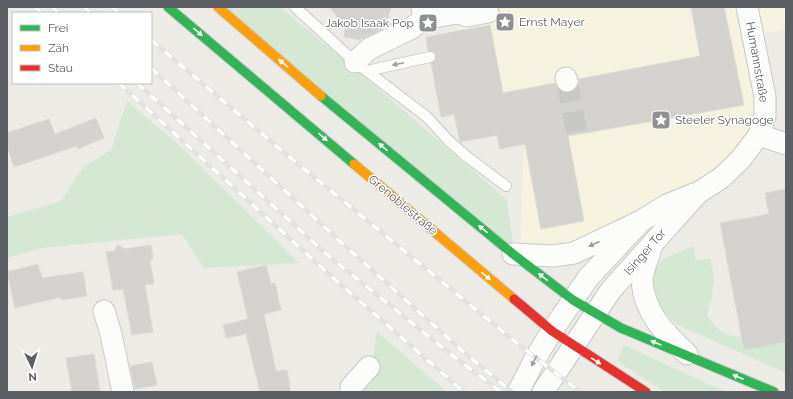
<svg xmlns="http://www.w3.org/2000/svg" width="793" height="399" font-family="Raleway,sans-serif">
  <style>
    .commercial { fill: #f5f2df }
    .green { fill: #d4e8d3 }
    .building { fill: #d3d2cf; stroke: #dbdad6 }
    .lines { fill: none; stroke-linecap: round; stroke-linejoin: round }
    .street-tunnel { stroke: #c8c8c6; stroke-width: 21; stroke-dasharray: 21 10; stroke-linecap: butt }
    .lane-casing { stroke: #c9c9c8; stroke-width: 12 }
    .street-casing { stroke: #c9c9c8; stroke-width: 23 }
    .fast-casing { stroke: #c7c8c6; stroke-width: 11 }
    .slow-casing { stroke: #c7c8c6; stroke-width: 11 }
    .jam-casing { stroke: #c7c8c6; stroke-width: 11 }
    .lane { stroke: #fcfcfb; stroke-width: 10 }
    .street { stroke: #fcfcfb; stroke-width: 21 }
    .fast { stroke: #30b455; stroke-width: 9 }
    .slow { stroke: #ff9f0a; stroke-width: 9 }
    .jam { stroke: #e5322d; stroke-width: 9 }
    .rail-casing { stroke: #e3e2e2; stroke-width: 4.5 }
    .rail { stroke: #fff; stroke-width: 3; stroke-dasharray: 9; stroke-linecap: butt }
    .oneway { fill: #fff }
    .oneway2 { fill: #9c9ea0 }
    .labels { text-anchor: middle; stroke-width: 3; stroke-linejoin: round; paint-order: stroke }
    .poi-label { font-size: 12px; fill: #5c5f64; stroke: #fff; text-anchor: start }
    .street-label { font-size: 12px; fill: #5c5f64; stroke: #fff }
  </style>
  <rect width="100%" height="100%" fill="#ecebe6"/>
  <!-- commercial -->
  <path class="commercial" d="M445,7H786V29L749,36L761,117L719,176L574,250L520,249L524,146L505,138L467,47Z"/>
  <!-- green -->
  <g class="green">
    <path d="M219,7H280L367,79L507,200L514,252Z"/>
    <path d="M127,101L179,145L299,263L204,268L182,234L41,248L7,258V217L61,201L84,166L111,150Z"/>
    <path d="M693,246L696,261L710,258L714,277L712,296L707,315C717,330 722,335 741,337L744,350L786,342V373L676,324L662,309L652,290L653,275L663,259Z"/>
    <path d="M377,332L447,392H353L371,370Z"/>
    <path d="M624,345L710,385L728,392H666L655,386L617,361Z"/>
  </g>
  <!-- building -->
  <g class="building">
    <path d="M330,7H391L386,23L392,24L363,39L361,38L360,40L344,37L345,29Z"/>
    <path d="M691,7H724L744,105L568,136L584,221L541,229L525,144L500,149L497,135L460,142L454,114L441,117L431,63L435,61L436,56L434,52L428,51L426,37L490,25L503,93L555,83L559,90L564,93L570,92L576,89L579,84V79L700,56Z"/>
    <path d="M96,118L104,138L78,149L76,146L14,167L7,146V133L49,119L55,134Z"/>
    <path d="M786,189V342L744,350L720,223L769,214L765,193Z"/>
    <path d="M118,245L125,249L151,245L153,257L150,261L154,284L145,285L153,332L132,335L123,289L113,290L106,252L114,251Z"/>
    <path d="M38,264L42,278L83,272L87,296L61,300V297L15,308L7,272Z"/>
    <path d="M266,265L271,284L275,283L281,310L264,314L276,371L287,370L291,392H260L246,334L226,338L223,325L248,319L237,272Z"/>
    <path d="M94,354L100,392H72L66,358Z"/>
    <path d="M152,362L157,385L135,389L130,366Z"/>
  </g>
  <g class="lines">
    <!-- street-tunnel -->
    <path class="street-tunnel" d="M567,81L577,134"/>
    <defs>
      <g id="lane">
        <path d="M295,7L355,62L427,117L448,140L466,156L506,186"/>
        <path d="M367,71L430,57"/>
      </g>
      <g id="street">
        <path d="M424,19L457,13L467,16L488,12"/>
        <path d="M355,62L369,49L410,29L424,19L422,7"/>
        <path d="M566,78L567,81"/>
        <path d="M759,135L786,144"/>
        <path d="M651,248C649,257 642,272 642,281C644,313 665,333 687,354"/>
        <path d="M513,254L553,256L574,253L641,221L667,205L694,194"/>
        <path d="M104,311L111,334L123,392"/>
        <path d="M351,392V387L369,367"/>
        <path d="M518,392L536,357L552,331L588,278L641,221"/>
        <path d="M543,392L611,290L698,193L721,178L740,160L759,135L765,116V97L747,7"/>
      </g>
      <g id="fast">
        <path d="M168,7L354,164"/>
        <path d="M321,96L513,254L573,300L621,328L774,392"/>
      </g>
      <g id="slow">
        <path d="M218,7L321,96"/>
        <path d="M354,164L514,299"/>
      </g>
      <path id="jam" d="M514,299L552,331L646,392"/>
    </defs>
    <!-- lane casing -->
    <use href="#lane" class="lane-casing"/>
    <!-- street casing -->
    <use href="#street" class="street-casing"/>
    <!-- fast casing -->
    <use href="#fast" class="fast-casing"/>
    <!-- slow casing -->
    <use href="#slow" class="slow-casing"/>
    <!-- jam casing -->
    <use href="#jam" class="jam-casing"/>
    <!-- lane -->
    <use href="#lane" class="lane"/>
    <!-- street -->
    <use href="#street" class="street"/>
    <!-- fast -->
    <use href="#fast" class="fast"/>
    <!-- slow -->
    <use href="#slow" class="slow"/>
    <!-- jam -->
    <use href="#jam" class="jam"/>
    <defs>
      <g id="rail">
        <path d="M35,7L42,13"/>
        <path d="M52,7L59,13"/>
        <path d="M84,7L91,13"/>
        <path d="M112,7L119,13"/>
        <path d="M151,40L281,150L513,340L580,392"/>
        <path d="M151,68L343,244L459,348L512,392"/>
        <path d="M119,83L331,276L464,392"/>
        <path d="M137,83L331,258L453,356L501,392"/>
      </g>
    </defs>
    <!-- rail casing -->
    <use href="#rail" class="rail-casing"/>
    <!-- rail -->
    <use href="#rail" class="rail"/>
  </g>
  <!-- one-way arrows -->
  <defs><path id="oneway-solid" d="M-6-.8H1V-3.2L6.5 0L1 3.2V.8H-6Z"/></defs>
  <g class="oneway">
    <use href="#oneway-solid" transform="translate(198 32) rotate(40)"/>
    <use href="#oneway-solid" transform="translate(283 63) rotate(-139)"/>
    <use href="#oneway-solid" transform="translate(323 137) rotate(40)"/>
    <use href="#oneway-solid" transform="translate(383 147) rotate(-140)"/>
    <use href="#oneway-solid" transform="translate(483 229) rotate(-141)"/>
    <use href="#oneway-solid" transform="translate(486 276) rotate(40)"/>
    <use href="#oneway-solid" transform="translate(543 277) rotate(-142)"/>
    <use href="#oneway-solid" transform="translate(656 343) rotate(-157)"/>
    <use href="#oneway-solid" transform="translate(596 361) rotate(33)"/>
    <use href="#oneway-solid" transform="translate(738 377) rotate(-157)"/>
  </g>
  <g class="oneway2">
    <use href="#oneway-solid" transform="translate(398 64) rotate(168)"/>
    <use href="#oneway-solid" transform="translate(594 244) rotate(155)"/>
    <use href="#oneway-solid" transform="translate(534 361) rotate(118)"/>
  </g>
  <!-- icons -->
  <defs>
    <symbol id="sight-square" viewBox="-11 -11 22 22"><rect x="-9" y="-9" width="18" height="18" rx="4" fill="#8e9092" stroke="#fff"/><path d="M0-6L1.8-2.2L6-1.7L2.9 1.2L3.7 5.4L0 3.3L-3.7 5.4L-2.9 1.2L-6-1.7L-1.8-2.2Z" fill="#fff"/></symbol>
  </defs>
  <g fill-rule="evenodd">
    <use href="#sight-square" x="494" y="11" width="22" height="22"/>
    <use href="#sight-square" x="417" y="12" width="22" height="22"/>
    <use href="#sight-square" x="650" y="109" width="22" height="22"/>
  </g>
  <g class="labels">
    <!-- poi labels -->
    <g class="poi-label">
      <text x="519" y="26">Ernst Mayer</text>
      <text x="414" y="27" text-anchor="end">Jakob Isaak Pop</text>
      <text x="675" y="124">Steeler Synagoge</text>
    </g>
    <!-- street labels -->
    <g class="street-label">
      <text transform="translate(757 62) rotate(80)" y="4">Humannstraße</text>
      <text transform="translate(403 205) rotate(40)" y="4">Grenoblestraße</text>
      <text transform="translate(645 252) rotate(-49)" y="4">Isinger Tor</text>
    </g>
  </g>
  <!-- border -->
  <rect width="793" height="399" fill="none" stroke="#5c5f64" stroke-width="16"/>
  <!-- legend -->
  <rect x="12" y="12" width="140" height="72" fill="#ffffff" stroke="#bebfc1"/>
  <rect x="20" y="25" width="20" height="6" fill="#30b455" stroke="#bebfc1"/>
  <text x="48" y="32" font-size="12" fill="#5c5f64">Frei</text>
  <rect x="20" y="45" width="20" height="6" fill="#ff9f0a" stroke="#bebfc1"/>
  <text x="48" y="52" font-size="12" fill="#5c5f64">Zäh</text>
  <rect x="20" y="65" width="20" height="6" fill="#e5322d" stroke="#bebfc1"/>
  <text x="48" y="72" font-size="12" fill="#5c5f64">Stau</text>
  <!-- north arrow -->
  <g transform="translate(32 367) rotate(176)" stroke="#ffffff" stroke-width="3" paint-order="stroke">
  <path d="M0-3L7 15L0 10L-7 15Z" fill="#5c5f64"/>
  <text y="-6" font-size="11" font-weight="bold" text-anchor="middle" fill="#5c5f64">N</text>
  </g>
</svg>
